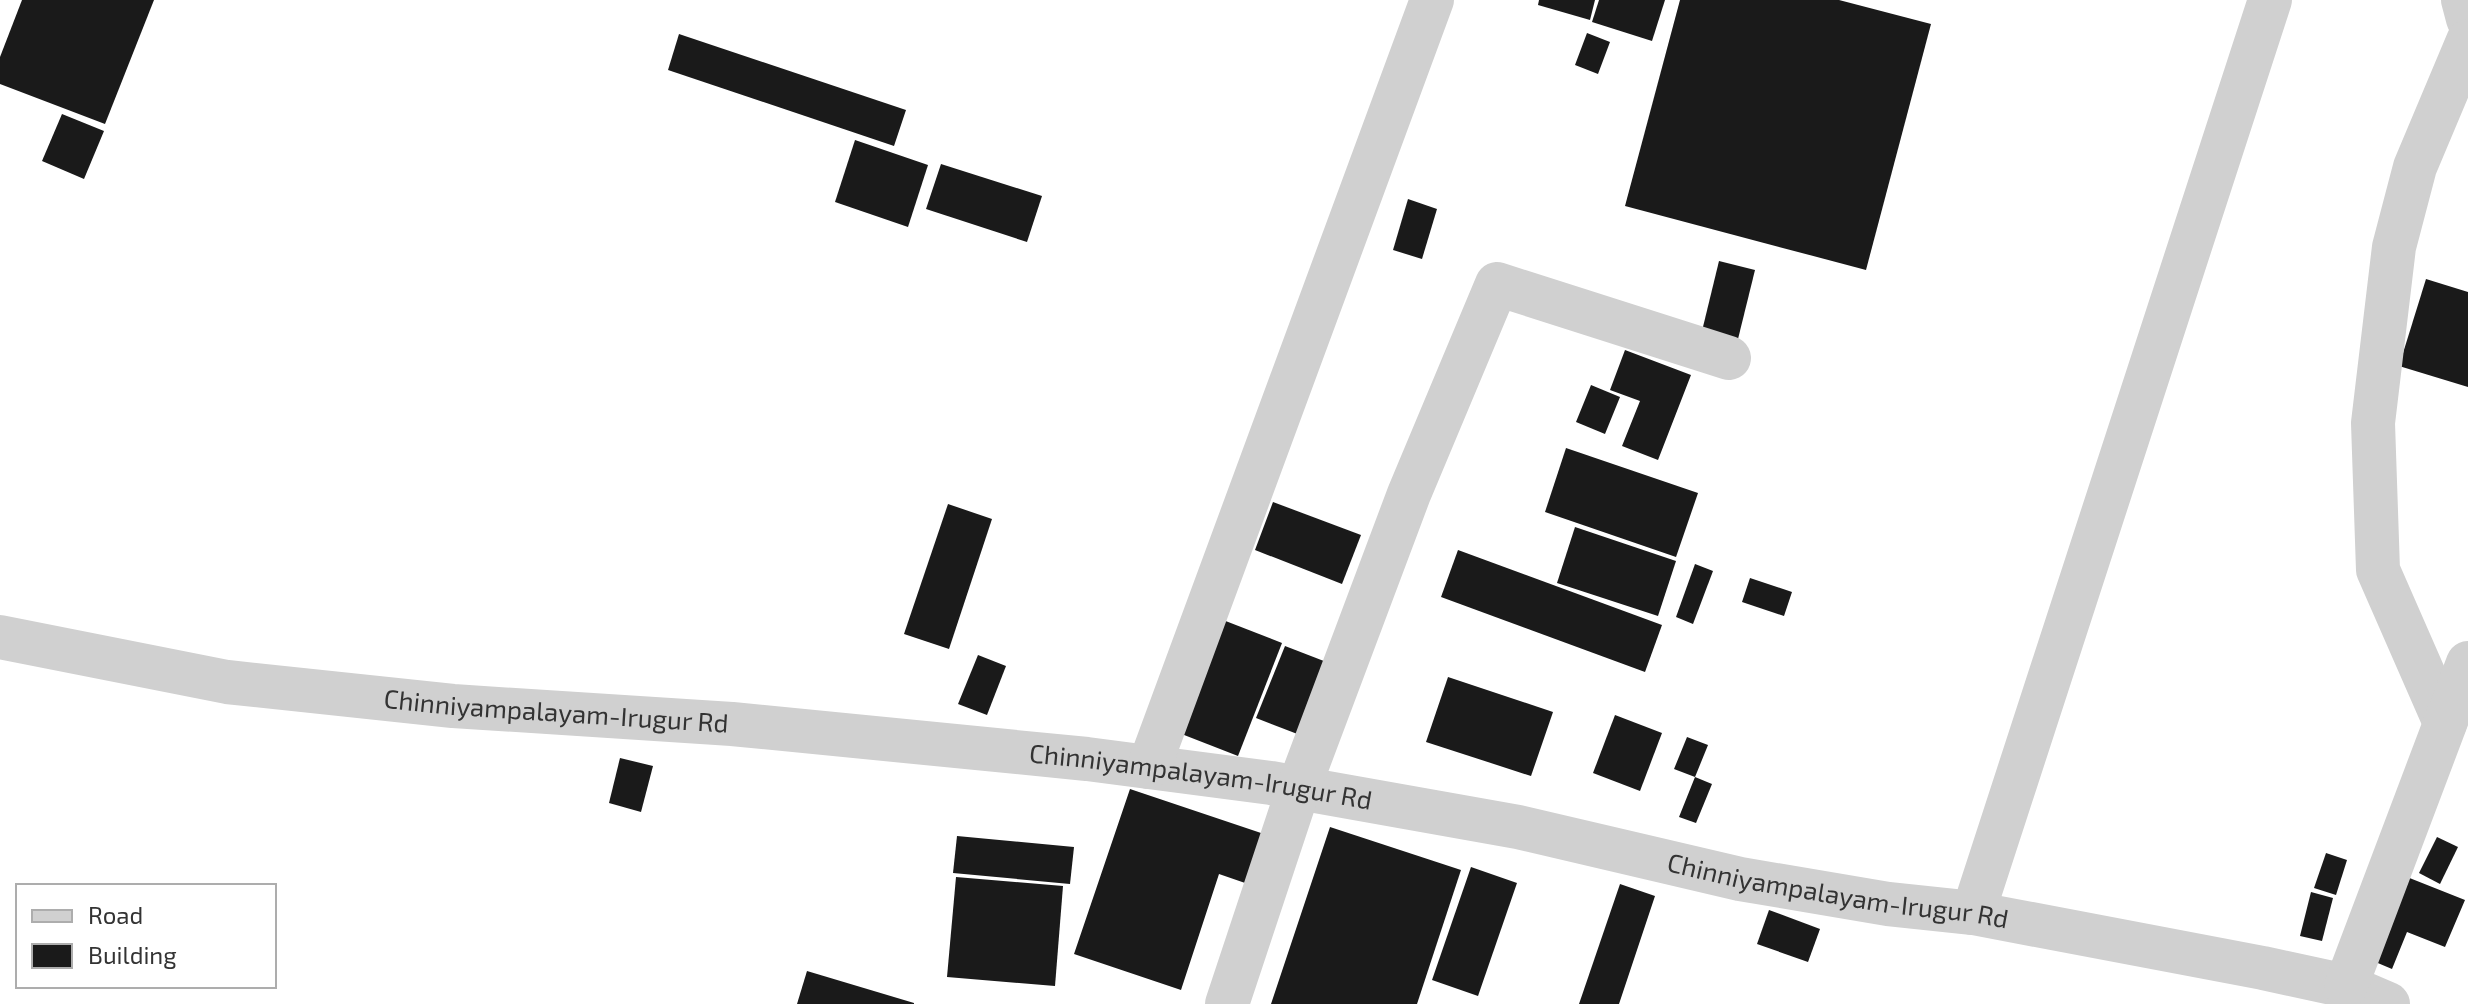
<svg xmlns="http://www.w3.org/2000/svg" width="2468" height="1004" font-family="'Exo 2',sans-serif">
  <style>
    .building { fill: #1a1a1a }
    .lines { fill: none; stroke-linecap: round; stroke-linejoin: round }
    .minor { stroke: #d0d0d0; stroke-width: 44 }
    .labels { text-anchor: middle; stroke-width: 8; stroke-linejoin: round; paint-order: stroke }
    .street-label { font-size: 26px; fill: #333; stroke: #fff }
  </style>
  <rect width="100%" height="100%" fill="#fff"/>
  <!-- building -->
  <g class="building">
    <path d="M22,0H154L105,124L0,84V57Z"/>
    <path d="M1539,0H1595L1590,20L1538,5Z"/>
    <path d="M1599,0H1665L1652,41L1592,22Z"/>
    <path d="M1680,0H1839L1931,24L1866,270L1625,206Z"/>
    <path d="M1587,33L1610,42L1598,74L1575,65Z"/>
    <path d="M679,34L906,110L894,146L668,70Z"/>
    <path d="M62,114L104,131L84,179L42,161Z"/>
    <path d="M855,140L928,165L908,227L835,202Z"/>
    <path d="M941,164L1042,196L1027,242L926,209Z"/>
    <path d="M1408,199L1437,209L1422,259L1393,250Z"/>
    <path d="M1719,261L1755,270L1738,339L1702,331Z"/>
    <path d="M2426,279L2468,292V387L2399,366Z"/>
    <path d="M1625,350L1691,375L1658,460L1622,446L1640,401L1610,390Z"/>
    <path d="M1591,385L1620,397L1605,434L1576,422Z"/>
    <path d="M1566,448L1698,493L1676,557L1545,512Z"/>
    <path d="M1273,502L1361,535L1342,584L1255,550Z"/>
    <path d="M948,504L992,519L949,649L904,634Z"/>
    <path d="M1575,527L1676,561L1658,616L1557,583Z"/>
    <path d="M1458,550L1662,625L1645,672L1441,597Z"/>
    <path d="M1695,564L1713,571L1693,624L1676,617Z"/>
    <path d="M1750,578L1792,592L1784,616L1742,602Z"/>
    <path d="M1223,620L1282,643L1238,756L1179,733Z"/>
    <path d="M1285,646L1329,663L1300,735L1256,718Z"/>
    <path d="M978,655L1006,666L987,715L958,704Z"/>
    <path d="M1448,677L1553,712L1531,776L1426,742Z"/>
    <path d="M1615,715L1662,733L1640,791L1593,773Z"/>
    <path d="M1687,737L1708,745L1695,777L1674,769Z"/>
    <path d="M620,758L653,766L641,812L609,803Z"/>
    <path d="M1695,777L1712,784L1696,823L1679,817Z"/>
    <path d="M1130,789L1264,834L1248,884L1219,874L1181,990L1074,954Z"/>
    <path d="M1330,827L1461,870L1417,1004H1271Z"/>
    <path d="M957,836L1074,847L1070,884L953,873Z"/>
    <path d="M2437,837L2458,847L2440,884L2419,873Z"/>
    <path d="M2326,853L2347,860L2336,895L2314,888Z"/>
    <path d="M1471,867L1517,883L1478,996L1432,980Z"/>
    <path d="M956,877L1063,886L1055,986L947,977Z"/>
    <path d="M2407,877L2465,900L2445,947L2407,932L2392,969L2373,961Z"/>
    <path d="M1620,884L1655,896L1619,1004H1579Z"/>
    <path d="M2311,892L2333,898L2322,941L2300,936Z"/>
    <path d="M1769,910L1820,929L1808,962L1757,944Z"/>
    <path d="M807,971L914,1003V1004H797Z"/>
  </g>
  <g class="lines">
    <!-- minor -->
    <g class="minor">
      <path d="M2463,0L2468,19"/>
      <path id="s1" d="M0,637L227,682L453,706L732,724L1087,759L1271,783L1518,827L1740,879L1888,904L1973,913L2263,968L2346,986L2388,1004"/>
      <path d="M2445,723L2378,570L2373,423L2394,247L2415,167L2468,41"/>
      <path d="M1149,767L1432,0"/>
      <path d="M1973,913L2270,0"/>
      <path d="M2346,986L2468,663"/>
      <path d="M1227,1004L1299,787L1409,494L1497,284L1729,358"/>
    </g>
  </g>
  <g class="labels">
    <!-- street labels -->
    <g class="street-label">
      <text dy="9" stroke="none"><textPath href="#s1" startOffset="562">Chinniyampalayam-Irugur Rd</textPath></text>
      <text dy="9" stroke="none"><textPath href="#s1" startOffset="1210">Chinniyampalayam-Irugur Rd</textPath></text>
      <text dy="9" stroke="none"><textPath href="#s1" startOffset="1858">Chinniyampalayam-Irugur Rd</textPath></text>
    </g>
  </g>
  <!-- legend -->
  <rect x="16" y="884" width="260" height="104" fill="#ffffff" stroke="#adadad" stroke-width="2"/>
  <rect x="32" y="910" width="40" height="12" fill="#d0d0d0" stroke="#adadad" stroke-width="2"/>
  <text x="88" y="924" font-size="24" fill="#333333">Road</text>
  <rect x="32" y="944" width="40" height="24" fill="#1a1a1a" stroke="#adadad" stroke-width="2"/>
  <text x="88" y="964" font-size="24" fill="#333333">Building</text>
</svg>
